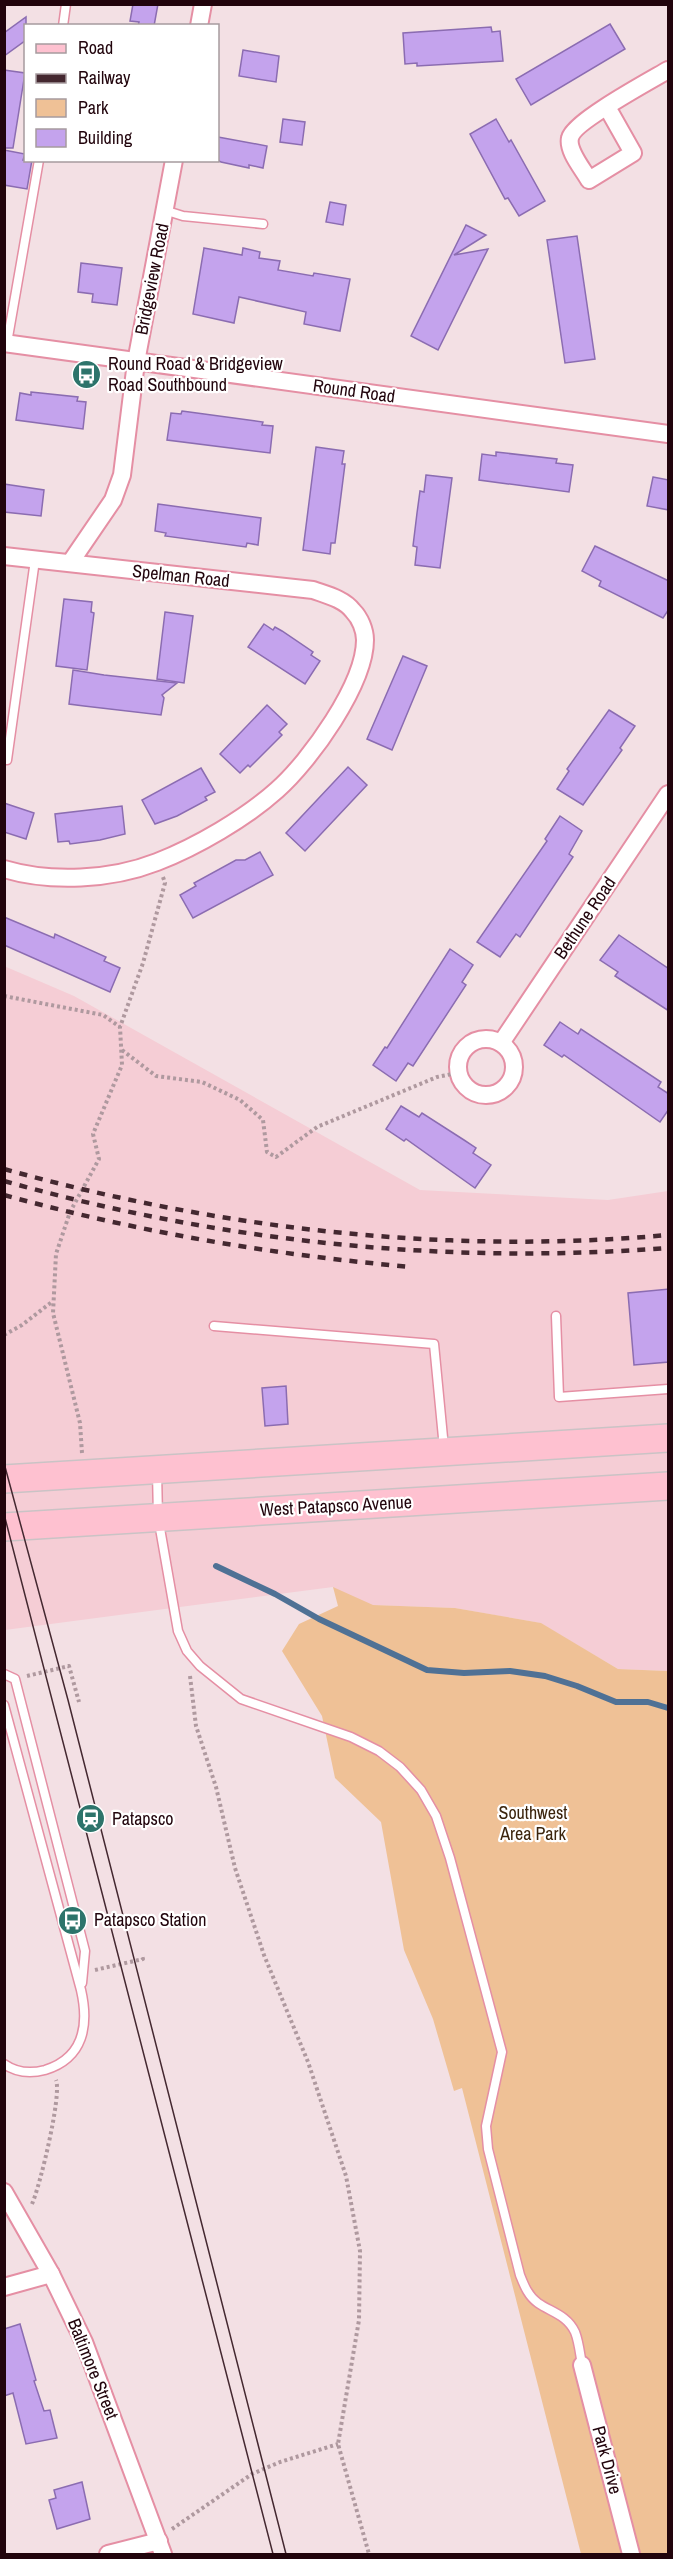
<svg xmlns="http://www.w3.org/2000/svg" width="673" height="2559" font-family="'Archivo Narrow',sans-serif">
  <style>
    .built { fill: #f5cdd5 }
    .green { fill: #efc196 }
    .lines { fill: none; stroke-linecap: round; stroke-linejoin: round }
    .stream { stroke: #4f7195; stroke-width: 6 }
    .building { fill: #c4a3ed; stroke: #8b6cb1; stroke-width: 1.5 }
    .service-casing { stroke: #e58fa4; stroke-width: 11 }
    .minor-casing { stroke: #e58fa4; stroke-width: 20 }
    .primary-casing { stroke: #cac3c5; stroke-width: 30 }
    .path { stroke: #af999f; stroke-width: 4; stroke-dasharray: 3 3; stroke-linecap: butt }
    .service { stroke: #fff; stroke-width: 8 }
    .minor { stroke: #fff; stroke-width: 16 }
    .primary { stroke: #fec1d0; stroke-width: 27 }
    .tram { stroke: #442830; stroke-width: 1.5 }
    .rail { stroke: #442830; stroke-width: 4.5; stroke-dasharray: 8 8; stroke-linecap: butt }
    .labels { text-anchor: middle; stroke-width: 4.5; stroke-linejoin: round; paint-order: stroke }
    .street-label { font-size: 18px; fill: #21040c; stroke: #fff }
    .poi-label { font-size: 18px; fill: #21040c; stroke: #fff; text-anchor: start }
    .park-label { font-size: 18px; fill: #3c250d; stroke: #fff }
  </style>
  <rect width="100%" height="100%" fill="#f3e0e4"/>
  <!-- built -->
  <path class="built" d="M4,966L74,996L420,1190L608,1200L668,1191V1671L618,1669L540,1623L455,1608L343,1604L333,1587L5,1630Z"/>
  <!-- green -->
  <path class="green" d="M333,1587L373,1605L455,1608L541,1623L618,1669L668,1671V2554H581L462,2088L454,2091L433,2019L404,1950L381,1822L335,1778L322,1716L282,1651L299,1624L338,1606Z"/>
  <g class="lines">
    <!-- stream -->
    <path class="stream" d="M216,1566L275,1594L319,1619L427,1670L464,1673L510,1671L545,1676L577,1686L616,1702H648L668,1708"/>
  </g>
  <!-- building -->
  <g class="building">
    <path d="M133,4H158L154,26H138L139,22L130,21Z"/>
    <path d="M26,17V40L4,56V33Z"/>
    <path d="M610,24L625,49L531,105L516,79Z"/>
    <path d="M491,27L492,32L500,31L503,61L417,66V63L405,64L403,33Z"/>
    <path d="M243,50L279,56L276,82L239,76Z"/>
    <path d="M4,70L25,73L13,148H4Z"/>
    <path d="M283,119L305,122L302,145L280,142Z"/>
    <path d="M496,119L509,142L511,140L545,201L519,216L508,198L505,199L470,134Z"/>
    <path d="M218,137L267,146L263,168L249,165V168L221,162L218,160Z"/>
    <path d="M4,150L25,154L23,160H32L27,189L4,185Z"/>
    <path d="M330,202L346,205L343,225L326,222Z"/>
    <path d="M466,225L486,235L454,255L488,249L438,350L411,336Z"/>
    <path d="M577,236L595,359L565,363L547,240Z"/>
    <path d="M204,248L242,255L243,248L260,252L259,258L280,261L278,270L313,276L314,273L350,279L340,331L304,324L306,312L239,297L234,323L193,314Z"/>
    <path d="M81,263L122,268L117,305L92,302L93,294L78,292Z"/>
    <path d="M31,392L78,397L77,401L86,402L83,429L16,420L20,393L31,395Z"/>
    <path d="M182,411L263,422L262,425L273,426L270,453L167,440L171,413L181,414Z"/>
    <path d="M316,447L344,451L342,464H345L335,543H331L330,554L303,550Z"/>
    <path d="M496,452L557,459L556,463L573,465L569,492L479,480L482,454L496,456Z"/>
    <path d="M426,475L452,478L440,568L415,565L417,547L413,546L417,513L420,491L424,492Z"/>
    <path d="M653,477L669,480V510L647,506Z"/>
    <path d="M4,484L44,490L41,516L4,512Z"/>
    <path d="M158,504L261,518L258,545L247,543L246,547L165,536L166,533L155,531Z"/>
    <path d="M595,546L669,581V609L663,618L599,586L601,581L582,571Z"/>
    <path d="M64,599L92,602L91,612L94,613L87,670L56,666Z"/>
    <path d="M165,612L193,616L184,683L157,679Z"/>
    <path d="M264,624L273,630L275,627L282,631L313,652L311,655L320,661L305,684L248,647Z"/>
    <path d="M403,656L427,666L392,750L367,739Z"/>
    <path d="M73,670L104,675L177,683L162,695L164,698L161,715L84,706L69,704Z"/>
    <path d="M267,705L287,724L279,732L282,735L250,767L248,765L240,773L220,754Z"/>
    <path d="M609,710L635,726L620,748L622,750L583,805L557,789L569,771L567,769Z"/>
    <path d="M348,767L367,785L305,851L286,833Z"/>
    <path d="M201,768L215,792L205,797L207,800L177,816L155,824L142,800Z"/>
    <path d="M4,803L34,813L26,839L4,832Z"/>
    <path d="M122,806L125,834L100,840L70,844L69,841L58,842L55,814Z"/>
    <path d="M560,816L582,831L569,854L573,857L520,937L516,934L500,957L477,942L547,841L545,839Z"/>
    <path d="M260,852L273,875L193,918L180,895L196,886L194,883L236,860H245Z"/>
    <path d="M4,917L54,938L55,934L106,957L104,961L120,968L110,992L4,945Z"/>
    <path d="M619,935L669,969V1011L615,976L618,972L600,960Z"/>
    <path d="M450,949L473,965L462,982L466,985L413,1066L408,1063L396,1081L373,1065L385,1047L387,1048Z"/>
    <path d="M560,1022L578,1034L581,1029L661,1082L658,1087L669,1094V1109L660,1122L564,1055L562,1057L544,1045Z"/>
    <path d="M401,1106L419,1117L422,1113L464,1140L476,1148L473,1153L491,1165L475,1188L406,1139L404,1141L386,1129Z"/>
    <path d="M669,1289V1362L634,1365L628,1293Z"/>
    <path d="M286,1386L288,1424L265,1426L262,1388Z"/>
    <path d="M20,2324L36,2380L34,2381L44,2411L50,2410L57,2438L26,2444L13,2393L4,2396V2329Z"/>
    <path d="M82,2482L90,2519L57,2529L49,2500L56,2498L54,2490Z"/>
  </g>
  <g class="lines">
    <defs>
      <g id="service">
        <path d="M63,26L66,4"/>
        <path d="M164,210L183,216L263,224"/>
        <path d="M7,343L39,160"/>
        <path d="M7,760L35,560"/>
        <path d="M556,1316L559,1397L668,1389"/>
        <path d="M214,1326L434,1344L444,1448"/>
        <path d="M157,1472L158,1517L178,1631L187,1651L200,1666L241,1699L351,1737L379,1751L400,1767L421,1790L436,1816L450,1858L502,2052L486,2126L488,2149L520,2275C524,2285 528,2296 538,2303C551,2312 567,2315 575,2332C579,2342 580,2354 582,2365"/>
        <path d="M4,1674L15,1679L85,1951L82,1983"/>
        <path d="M4,1705L81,1990C89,2025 84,2058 45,2070C30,2074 17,2073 4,2064"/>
      </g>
      <g id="minor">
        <path d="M199,26L203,4"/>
        <path d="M607,107L633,153L589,180C583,169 567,151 570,138C573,122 651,80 668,70"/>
        <path d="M4,343L668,434"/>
        <path d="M4,556L313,590C327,595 344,599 353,611C360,618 365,630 365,640C365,684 310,761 277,790C246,818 196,847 157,862C111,880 51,883 4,869"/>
        <path d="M70,563L113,500L122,475L136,362L174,160"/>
        <circle cx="486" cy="1067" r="28"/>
        <path d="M501,1043L668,794"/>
        <path d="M4,2192L51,2274L84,2342L163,2554"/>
        <path d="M4,2287L51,2274"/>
        <path d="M582,2365L631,2554"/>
        <path d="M108,2554L159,2541"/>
      </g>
      <g id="primary">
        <path d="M4,1479L668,1438"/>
        <path d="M4,1527L668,1486"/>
      </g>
    </defs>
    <!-- service casing -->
    <use href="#service" class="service-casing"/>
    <!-- minor casing -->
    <use href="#minor" class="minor-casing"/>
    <!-- primary casing -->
    <use href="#primary" class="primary-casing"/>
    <!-- path -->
    <g class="path">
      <path d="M4,996L103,1015L120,1027"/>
      <path d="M122,1050L156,1076L202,1082L240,1100L263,1120L267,1152L276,1157L317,1127L437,1077L457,1073"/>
      <path d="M4,1335L22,1325L53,1301"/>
      <path d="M82,1453L80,1423L53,1313L56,1254L70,1212L99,1159L93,1134L122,1065L120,1027L143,963L165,883L163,877"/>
      <path d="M27,1676L69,1666L79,1702"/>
      <path d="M190,1676L196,1726L216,1787L235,1868L264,1955L308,2062L346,2176L360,2251L359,2320L338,2444L369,2554"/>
      <path d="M80,1818L101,1812"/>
      <path d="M95,1970L143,1959L142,1956"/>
      <path d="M32,2204C40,2186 62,2095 56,2080"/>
      <path d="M172,2529L252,2474L280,2462L338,2444"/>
    </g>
    <!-- service -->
    <use href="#service" class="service"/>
    <!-- minor -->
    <use href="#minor" class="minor"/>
    <!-- primary -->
    <use href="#primary" class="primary"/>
    <!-- tram -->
    <g class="tram">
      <path d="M4,1463L68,1700L286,2554"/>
      <path d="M4,1514L273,2554"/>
    </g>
    <!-- rail -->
    <g class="rail">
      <path d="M4,1169C220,1229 445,1255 668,1235"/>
      <path d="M4,1181C221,1242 444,1265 668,1248"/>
      <path d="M4,1195C138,1232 273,1255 412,1267"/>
    </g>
  </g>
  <!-- icons -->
  <defs>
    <symbol id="bus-disc" viewBox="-11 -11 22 22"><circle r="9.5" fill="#2d746b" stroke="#fff"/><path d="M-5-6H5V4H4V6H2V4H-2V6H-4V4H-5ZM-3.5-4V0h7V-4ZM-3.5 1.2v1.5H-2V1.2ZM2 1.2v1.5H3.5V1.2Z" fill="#fff"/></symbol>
    <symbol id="station-disc" viewBox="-11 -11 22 22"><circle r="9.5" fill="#2d746b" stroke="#fff"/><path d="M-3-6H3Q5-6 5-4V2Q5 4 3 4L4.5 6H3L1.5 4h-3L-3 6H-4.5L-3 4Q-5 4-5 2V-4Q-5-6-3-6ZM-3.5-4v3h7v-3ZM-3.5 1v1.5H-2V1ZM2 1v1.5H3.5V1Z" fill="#fff"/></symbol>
  </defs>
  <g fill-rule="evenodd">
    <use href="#bus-disc" x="70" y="358" width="33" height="33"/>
    <use href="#station-disc" x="74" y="1802" width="33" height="33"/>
    <use href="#bus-disc" x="56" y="1904" width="33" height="33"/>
  </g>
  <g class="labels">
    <!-- street labels -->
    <g class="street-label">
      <text transform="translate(152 279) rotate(-79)" y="6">Bridgeview Road</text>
      <text transform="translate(354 391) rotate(8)" y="6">Round Road</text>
      <text transform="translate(181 576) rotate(6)" y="6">Spelman Road</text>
      <text transform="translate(585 918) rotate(-56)" y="6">Bethune Road</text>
      <text transform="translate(336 1506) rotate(-3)" y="6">West Patapsco Avenue</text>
      <text transform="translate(93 2369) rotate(68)" y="6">Baltimore Street</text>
      <text transform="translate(607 2460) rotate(75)" y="6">Park Drive</text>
    </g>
    <!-- poi labels -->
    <g class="poi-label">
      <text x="108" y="370">Round Road &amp; Bridgeview<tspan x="108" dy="21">Road Southbound</tspan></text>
      <text x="112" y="1825">Patapsco</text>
      <text x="94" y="1926">Patapsco Station</text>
    </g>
    <!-- park labels -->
    <g class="park-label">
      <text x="533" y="1819">Southwest<tspan x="533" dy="21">Area Park</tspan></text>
    </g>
  </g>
  <!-- border -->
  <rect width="673" height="2559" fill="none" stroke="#21040c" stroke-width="12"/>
  <!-- legend -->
  <rect x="24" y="24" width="195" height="138" fill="#ffffff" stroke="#a69b9e" stroke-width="1.5"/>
  <rect x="36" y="44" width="30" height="9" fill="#fec1d0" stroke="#a69b9e" stroke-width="1.5"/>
  <text x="78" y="54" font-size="18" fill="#21040c">Road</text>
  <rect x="36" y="74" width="30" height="9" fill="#442830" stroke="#a69b9e" stroke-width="1.5"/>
  <text x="78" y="84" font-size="18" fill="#21040c">Railway</text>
  <rect x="36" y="99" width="30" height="18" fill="#efc196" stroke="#a69b9e" stroke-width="1.5"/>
  <text x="78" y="114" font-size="18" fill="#21040c">Park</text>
  <rect x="36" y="129" width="30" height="18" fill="#c4a3ed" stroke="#a69b9e" stroke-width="1.5"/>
  <text x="78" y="144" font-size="18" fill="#21040c">Building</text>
</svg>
